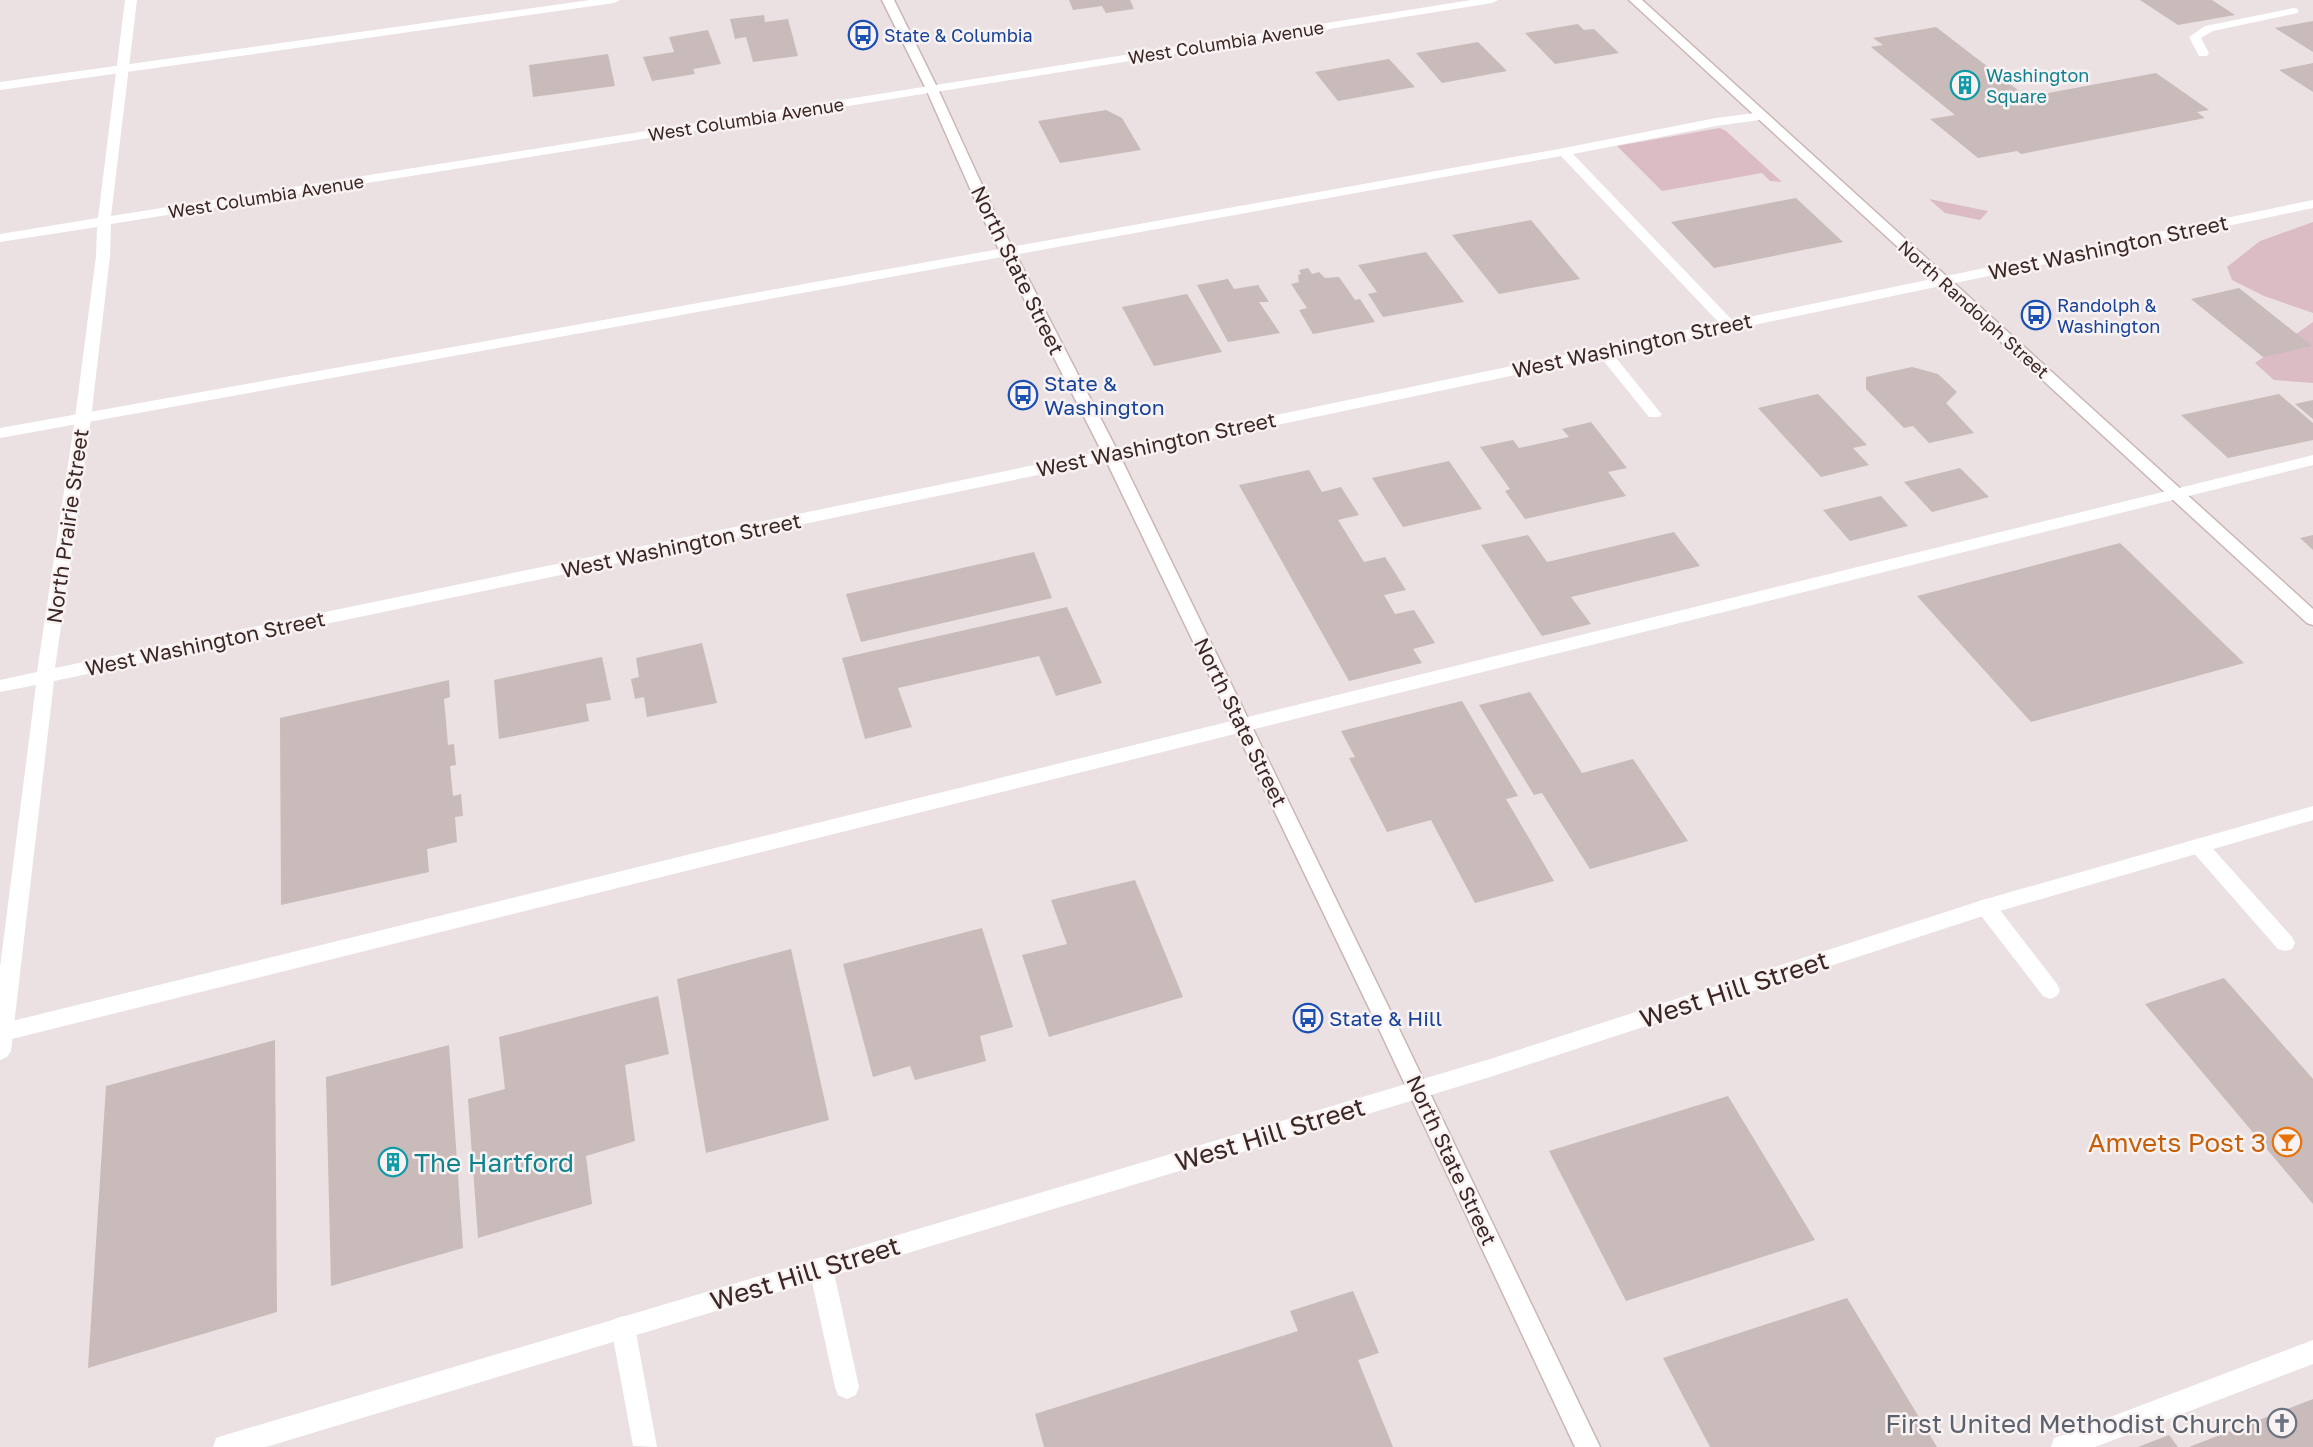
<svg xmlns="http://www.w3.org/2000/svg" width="2313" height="1447" font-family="'Golos Text',sans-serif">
	<rect width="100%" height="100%" fill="#ebe1e2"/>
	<g fill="#dbbcc5">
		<path d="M1720,128L1726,131L1782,182L1770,181L1762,173L1662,191L1617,146Z"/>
		<path d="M1929,199L1988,211L1980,220L1945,213Z"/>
		<path d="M2313,222V313L2264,296L2232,280L2227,267L2260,241Z"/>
		<path d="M2313,322V383L2274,380L2255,363Z"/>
	</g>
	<g fill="#c8bbba">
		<path d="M1069,0H1130L1134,9L1106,13L1102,6L1073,10Z"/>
		<path d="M2140,0H2212L2235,15L2178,25Z"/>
		<path d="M764,15L765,22L788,19L798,56L753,62L746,37L735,39L730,19Z"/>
		<path d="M2313,21V52L2275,28Z"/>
		<path d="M1578,24L1584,30L1594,29L1619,53L1555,64L1525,33Z"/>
		<path d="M1936,27L2027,97L2156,73L2209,110L2197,112L2205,118L2021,154L2017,151L1978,158L1930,119L1955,115L1871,47L1883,45L1873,38Z"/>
		<path d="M708,30L721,64L693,69L695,74L652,81L643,57L674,52L669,37Z"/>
		<path d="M1478,42L1507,71L1442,83L1416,53Z"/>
		<path d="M608,54L615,86L533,97L529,65Z"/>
		<path d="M1389,59L1415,87L1338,101L1315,72Z"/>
		<path d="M2313,63V92L2279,70Z"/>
		<path d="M1106,110L1122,118L1141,150L1060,163L1038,121Z"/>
		<path d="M1796,198L1843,242L1714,268L1671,222Z"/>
		<path d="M1531,220L1580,279L1499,294L1452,235Z"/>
		<path d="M1426,252L1464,302L1383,317L1368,294L1377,292L1358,265Z"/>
		<path d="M1308,268L1312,274L1319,272L1325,278L1339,277L1355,300L1360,299L1375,322L1313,334L1299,310L1307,308L1291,284L1299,282L1298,275L1301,274L1299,270Z"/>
		<path d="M1228,279L1234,289L1258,285L1269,302H1259L1280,333L1228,342L1197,285Z"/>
		<path d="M2239,288L2312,346L2263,357L2191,299Z"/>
		<path d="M1187,294L1222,352L1154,366L1122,307Z"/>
		<path d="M1912,367L1938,374L1957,392L1946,403L1974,433L1929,443L1913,426L1904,428L1866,389V377Z"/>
		<path d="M1818,394L1867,445L1853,448L1869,465L1821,477L1758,408Z"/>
		<path d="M2279,394L2313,423V440L2228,458L2181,415Z"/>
		<path d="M2313,400V419L2295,404Z"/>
		<path d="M1591,422L1627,468L1608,472L1626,496L1525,519L1505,491L1510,489L1480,447L1513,440L1519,448L1569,437L1562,429Z"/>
		<path d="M1449,461L1482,509L1403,527L1372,478Z"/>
		<path d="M1960,468L1989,497L1932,512L1904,482Z"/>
		<path d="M1309,470L1322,492L1341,487L1359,515L1338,520L1364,562L1385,557L1406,590L1384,595L1395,614L1414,610L1435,643L1413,649L1422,663L1349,681L1239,485Z"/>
		<path d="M1881,496L1908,526L1850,541L1823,510Z"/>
		<path d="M1674,532L1700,566L1571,597L1591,624L1542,636L1481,545L1528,535L1547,562Z"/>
		<path d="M2313,535V550L2300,538Z"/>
		<path d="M2120,543L2244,663L2031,722L1917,596Z"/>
		<path d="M1034,552L1052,598L861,642L846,594Z"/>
		<path d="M1067,607L1102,683L1056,696L1039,656L898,688L912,727L865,739L842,658Z"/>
		<path d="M702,643L717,703L647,717L644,697L635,699L631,679L639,677L636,658Z"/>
		<path d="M602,657L611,700L586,704L589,721L499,739L494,680Z"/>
		<path d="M449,680L450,697L444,699L448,745L454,744L456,765L450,766L453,796L461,794L463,816L455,817L457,842L427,849L429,872L281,905L280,718Z"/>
		<path d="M1530,692L1582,773L1633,759L1688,841L1590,869L1542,793L1534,795L1479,705Z"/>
		<path d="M1462,701L1518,796L1506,799L1554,881L1475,903L1431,820L1387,832L1349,758L1355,757L1341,731Z"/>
		<path d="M1135,880L1183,997L1049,1037L1022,955L1067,944L1051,900Z"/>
		<path d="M982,928L1013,1027L980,1036L986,1061L915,1080L910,1066L873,1077L843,964Z"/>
		<path d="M791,949L829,1120L706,1153L677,979Z"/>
		<path d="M2224,978L2313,1079V1204L2145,1004Z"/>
		<path d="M658,996L669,1054L625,1065L635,1141L586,1156L592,1204L478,1238L468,1099L505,1089L499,1037Z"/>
		<path d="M275,1040L277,1312L88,1368L106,1086Z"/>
		<path d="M449,1045L463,1248L331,1286L326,1077Z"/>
		<path d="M1728,1096L1815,1240L1626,1301L1549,1151Z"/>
		<path d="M1353,1291L1379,1353L1358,1360L1393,1447H1044L1035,1414L1298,1331L1290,1311Z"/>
		<path d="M1847,1298L1937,1447H1710L1663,1358Z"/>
		<path d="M2313,1399V1447H2189Z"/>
		<path d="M2169,1435L2178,1447H2138Z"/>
	</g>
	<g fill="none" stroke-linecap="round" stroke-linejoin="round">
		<g stroke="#cab7b5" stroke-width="3">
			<g id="secondary">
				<path d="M882,0H894L938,89L998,220L1119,454L1388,1006L1600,1447H1575L1371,1012L1103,454L984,220L926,89Z"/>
				<path d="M1629,0H1642L2313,609V625L2307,623Z"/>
			</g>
		</g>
		<g fill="#fff" fill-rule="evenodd">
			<path d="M590,0H620L614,3L0,90V82Z"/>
			<path d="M2294,8L2298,9V13L2213,31L2201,38L2209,53L2207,56H2199L2189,37L2205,26Z"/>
			<path d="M1763,112L1769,116L1767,119L1716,126L1573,154L1734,322L1736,325L1734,328H1724L1561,156L0,438V428L1564,148L1716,118Z"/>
			<path d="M1603,347L1608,348L1659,411L1662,414L1659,417H1649L1598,354L1596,351Z"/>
			<path d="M2313,455V465L0,1042V1024Z"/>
			<path d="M2199,838L2206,841L2292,937L2295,943L2292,949L2285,951L2278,949L2192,851L2189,846L2192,841Z"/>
			<path d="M1986,899L1993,901L2057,984L2060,990L2057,996L2050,999L2043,996L1979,913L1976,907L1979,901Z"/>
			<path d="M821,1257L829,1260L833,1268L859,1387L856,1395L847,1399L838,1395L835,1387L809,1268L813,1260Z"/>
			<path d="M623,1316L631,1319L635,1327L657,1447L633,1446L611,1327L615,1319Z"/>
			<path d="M2313,1340V1364L2095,1447H2051L2054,1438L2063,1435Z"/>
		</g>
		<g fill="#fff" fill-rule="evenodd">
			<path d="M125,0H137L111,216L1471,0H1498L1492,3L111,224L110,256L91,418L55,668L2313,200V208L54,681L11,1051L7,1057L0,1060V967L36,685L0,692V680L37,672L75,418L96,256L97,227L0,242V234L98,218Z"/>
			<path d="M2313,806V820L1986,915L1490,1077L266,1447H213L216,1438L225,1435L1490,1059L1986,899Z"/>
		</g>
		<use href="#secondary" fill="#fff" fill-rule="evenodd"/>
	</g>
	<defs>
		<g id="bus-ring" transform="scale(1.5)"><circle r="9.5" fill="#f8f2f2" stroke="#1a4fb4" stroke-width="1.5"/><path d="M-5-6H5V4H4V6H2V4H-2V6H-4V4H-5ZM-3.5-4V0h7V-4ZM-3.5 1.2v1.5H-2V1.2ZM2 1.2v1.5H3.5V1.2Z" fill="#1a4fb4"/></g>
		<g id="building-ring" transform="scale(1.5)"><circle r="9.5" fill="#f8f2f2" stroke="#0f9aa8" stroke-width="1.5"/><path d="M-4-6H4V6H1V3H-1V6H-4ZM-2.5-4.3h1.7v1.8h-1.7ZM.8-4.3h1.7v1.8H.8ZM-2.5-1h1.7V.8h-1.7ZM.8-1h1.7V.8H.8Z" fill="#0f9aa8"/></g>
		<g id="bar-ring" transform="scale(1.5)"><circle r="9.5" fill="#f8f2f2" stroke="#e8710a" stroke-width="1.5"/><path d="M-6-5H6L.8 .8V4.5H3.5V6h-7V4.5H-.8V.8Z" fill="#e8710a"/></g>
		<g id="church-ring" transform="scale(1.5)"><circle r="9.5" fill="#f8f2f2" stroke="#6b7280" stroke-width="1.5"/><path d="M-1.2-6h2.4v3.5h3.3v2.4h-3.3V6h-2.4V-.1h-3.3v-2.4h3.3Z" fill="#6b7280"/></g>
	</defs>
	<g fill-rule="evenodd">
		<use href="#bus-ring" x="863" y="35"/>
		<use href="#building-ring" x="1965" y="85"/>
		<use href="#bus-ring" x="2036" y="315"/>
		<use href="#bus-ring" x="1023" y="395"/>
		<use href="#bus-ring" x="1308" y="1018"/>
		<use href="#bar-ring" x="2287" y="1142"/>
		<use href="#building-ring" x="393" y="1162"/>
		<use href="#church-ring" x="2282" y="1423"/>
	</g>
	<g text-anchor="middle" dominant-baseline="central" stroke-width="5" stroke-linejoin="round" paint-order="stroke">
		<g font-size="18" fill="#164399" stroke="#f8f2f2" text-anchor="start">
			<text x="884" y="35">State &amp; Columbia</text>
			<text x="2057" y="305">Randolph &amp;<tspan x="2057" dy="21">Washington</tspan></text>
		</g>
		<g font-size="18" fill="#3b2723" stroke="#f8f2f2">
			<text transform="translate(1226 42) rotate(-9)">West Columbia Avenue</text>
			<text transform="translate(746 119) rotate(-9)">West Columbia Avenue</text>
			<text transform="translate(266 196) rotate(-9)">West Columbia Avenue</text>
			<text transform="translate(1974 309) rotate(42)">North Randolph Street</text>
		</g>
		<g font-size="18" fill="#0d838f" stroke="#f8f2f2" text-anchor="start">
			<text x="1986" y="75">Washington<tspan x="1986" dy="21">Square</tspan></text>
		</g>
		<g font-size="21" fill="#3b2723" stroke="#f8f2f2">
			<text transform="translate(2108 247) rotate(-12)">West Washington Street</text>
			<text transform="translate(1018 270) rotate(64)">North State Street</text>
			<text transform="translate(1632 345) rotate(-12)">West Washington Street</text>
			<text transform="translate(1156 444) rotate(-12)">West Washington Street</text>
			<text transform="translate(67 526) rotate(-82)">North Prairie Street</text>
			<text transform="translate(681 545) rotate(-12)">West Washington Street</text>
			<text transform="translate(205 643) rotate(-12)">West Washington Street</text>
			<text transform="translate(1241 722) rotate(64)">North State Street</text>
			<text transform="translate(1452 1160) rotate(65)">North State Street</text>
		</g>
		<g font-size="21" fill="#164399" stroke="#f8f2f2" text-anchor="start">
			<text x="1044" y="383">State &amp;<tspan x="1044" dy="24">Washington</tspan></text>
			<text x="1329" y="1018">State &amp; Hill</text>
		</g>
		<g font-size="26" fill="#3b2723" stroke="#f8f2f2">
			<text transform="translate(1734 989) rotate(-18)">West Hill Street</text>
			<text transform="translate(1270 1134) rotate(-17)">West Hill Street</text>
			<text transform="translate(805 1273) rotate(-17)">West Hill Street</text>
		</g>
		<g font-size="26" fill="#c56008" stroke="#f8f2f2" text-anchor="end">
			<text x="2266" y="1142">Amvets Post 3</text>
		</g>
		<g font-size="26" fill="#0d838f" stroke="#f8f2f2" text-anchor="start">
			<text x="414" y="1162">The Hartford</text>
		</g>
		<g font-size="26" fill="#5b616d" stroke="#f8f2f2" text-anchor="end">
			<text x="2261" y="1423">First United Methodist Church</text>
		</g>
	</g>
</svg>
